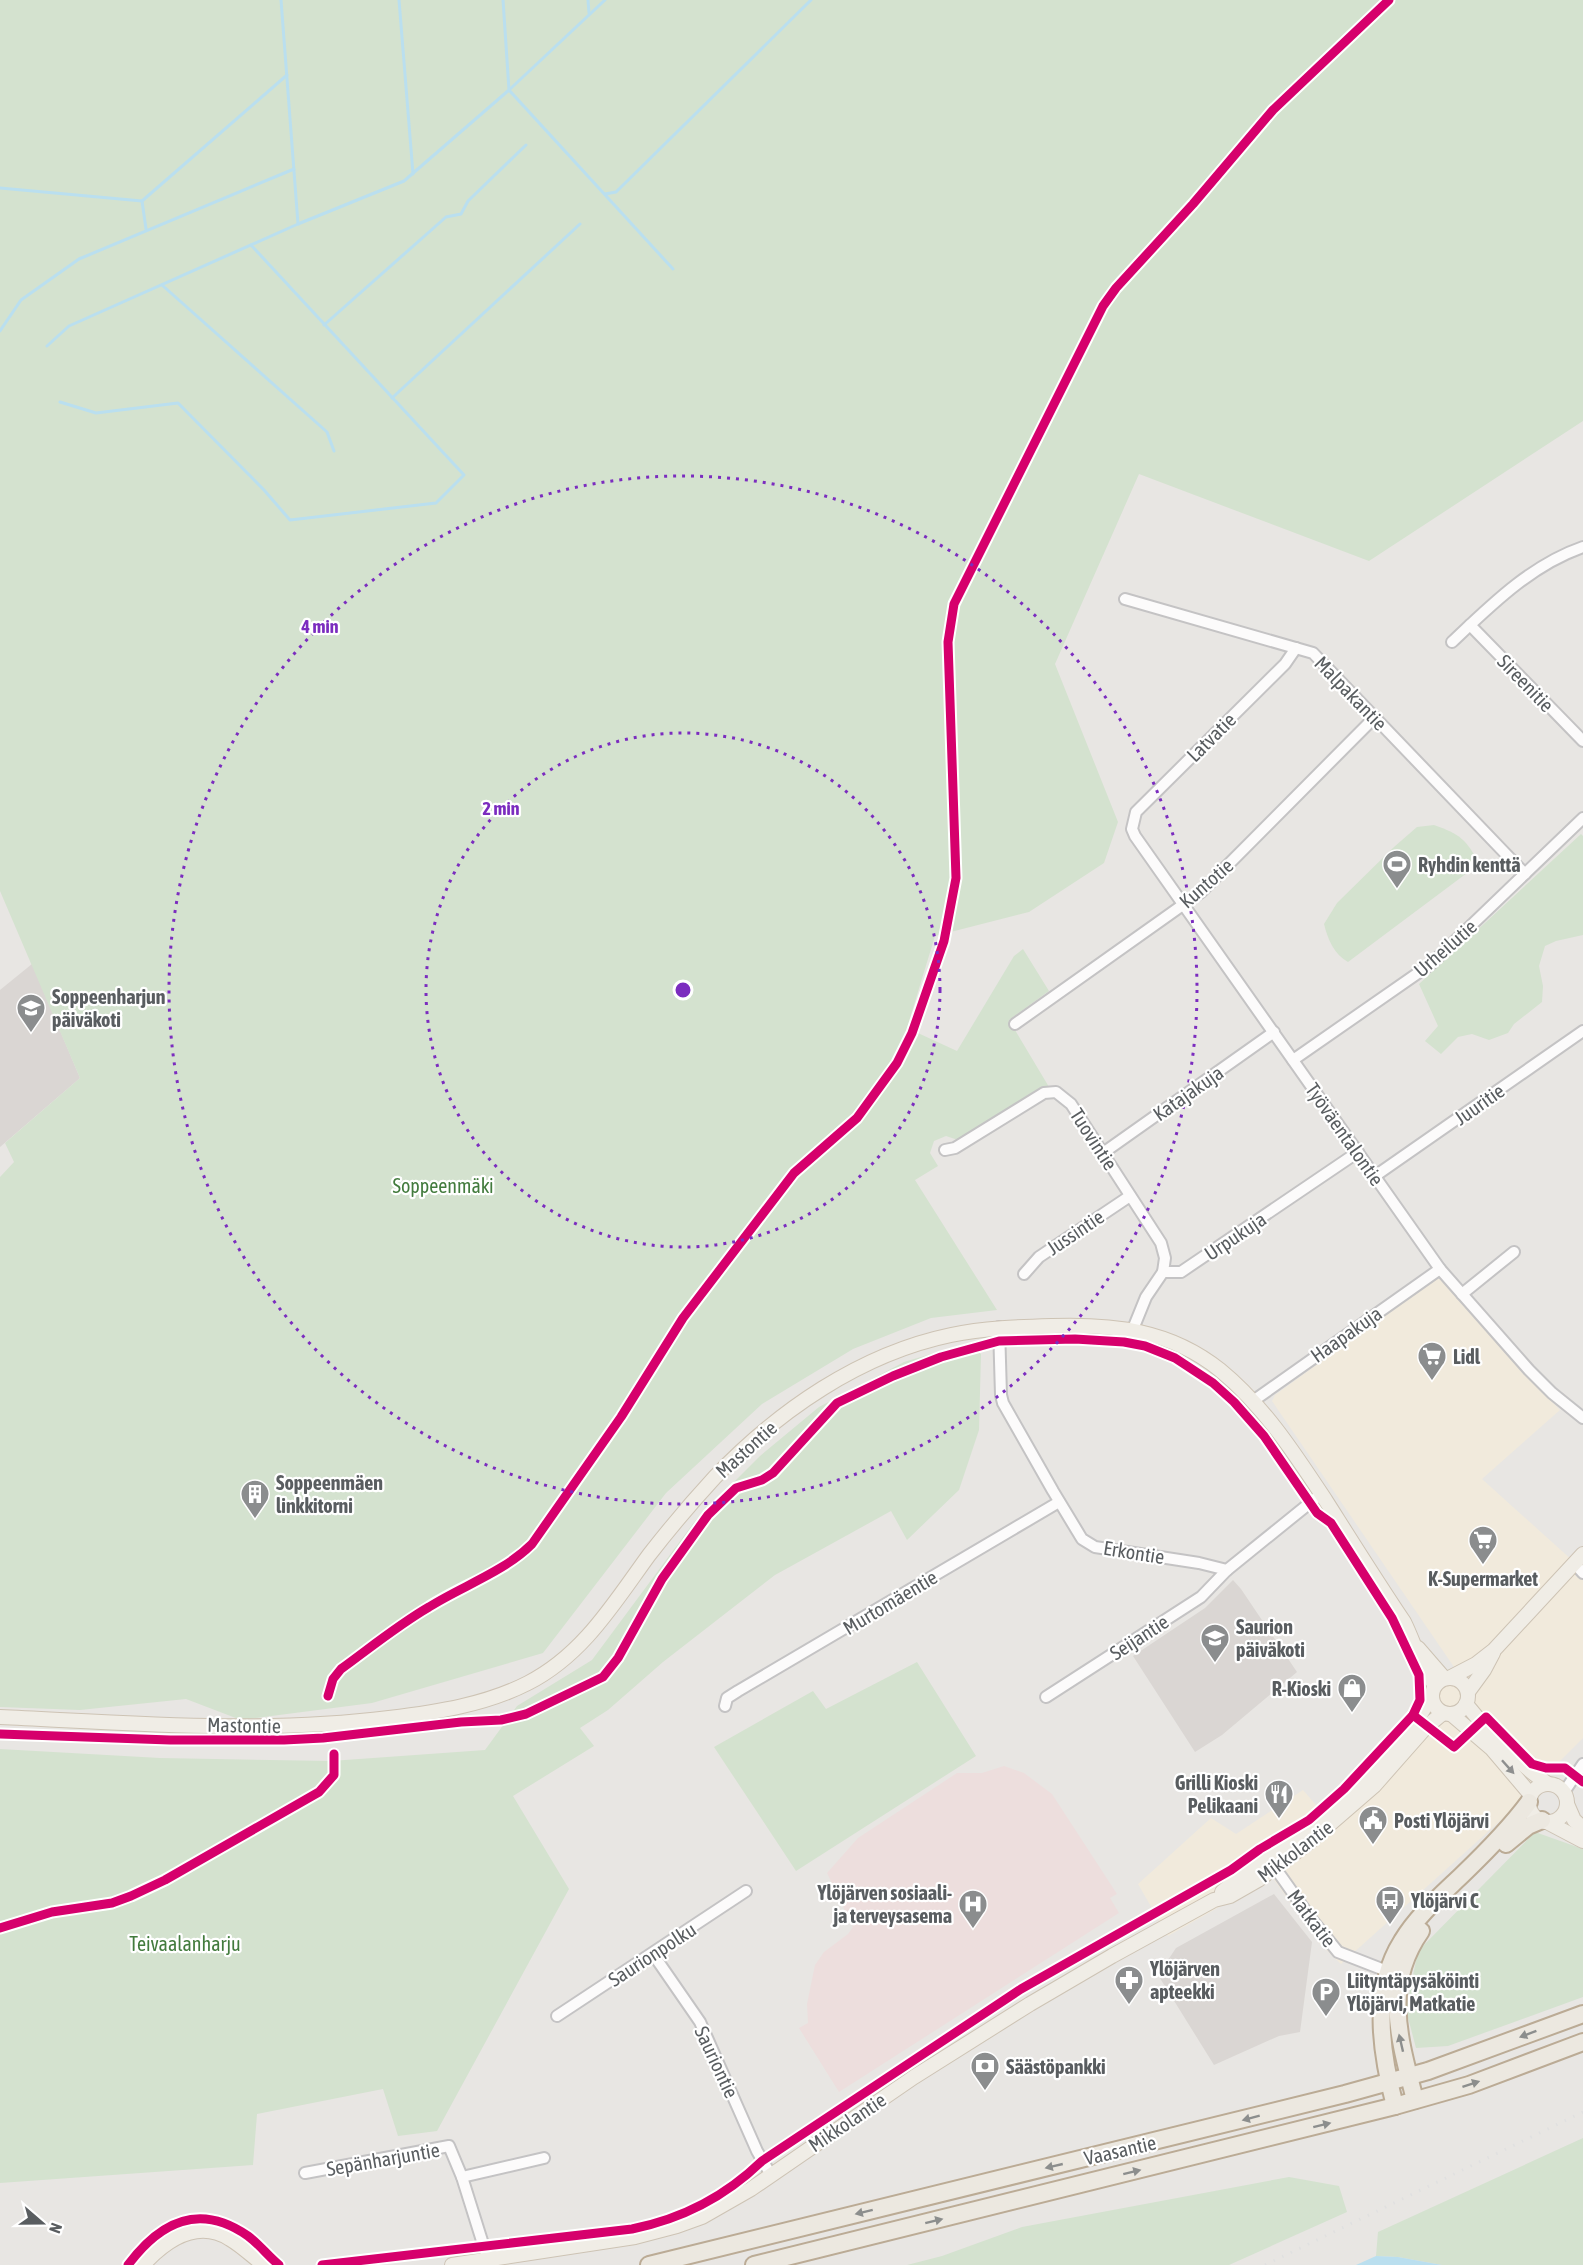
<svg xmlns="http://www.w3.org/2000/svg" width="1583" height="2265" font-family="'Asap Condensed',sans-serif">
	<rect width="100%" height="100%" fill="#e8e6e3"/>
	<path fill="#f1eadc" d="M1435,1279H1440L1444,1281L1505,1353L1560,1410L1482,1479L1583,1570V1738L1501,1820L1341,1964L1320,1944L1272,1877L1168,1936L1138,1884L1211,1818L1236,1834L1303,1790L1323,1813L1409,1727L1426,1699L1454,1667L1272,1401L1275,1395Z"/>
	<g fill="#dad6d3">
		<path d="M32,964L80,1078L0,1147V990Z"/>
		<path d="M1233,1580L1241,1589L1297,1672L1222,1735L1195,1752L1133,1656L1205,1608Z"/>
		<path d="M1274,1894L1312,1942L1300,2032L1279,2036L1214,2065L1158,1975L1176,1948Z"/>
	</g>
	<path fill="#eddedd" d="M1004,1766L1024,1773L1052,1794L1117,1894L1110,1898L1119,1913L839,2092L799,2028L808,2023L807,2004L815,1965L824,1952L848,1934L853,1927L827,1873L858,1838L957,1773H982Z"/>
	<g fill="#d4e2cf">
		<path d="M0,0H1583V421L1369,561L1139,474L1055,664L1118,822L1104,863L1029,912L935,936L907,1028L957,1051L1014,956L1023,949L1049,991L1009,1020L1049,1087L961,1141L946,1136L934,1141L930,1153L938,1166L915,1180L997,1310L931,1318L853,1349L762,1404L666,1493L543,1653L372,1703L241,1720L186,1699L80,1710L0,1707V1177L14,1162L5,1143L80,1078L0,891Z"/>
		<path d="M1434,825C1460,834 1467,840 1479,864L1348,962C1334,954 1328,940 1324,924L1337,903L1394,847L1417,827Z"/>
		<path d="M1581,834L1583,836V935L1556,941L1545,946L1539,966L1543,986L1542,1002L1514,1024L1508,1033L1489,1040L1472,1034L1458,1037L1441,1054L1425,1041L1438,1026L1419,984Z"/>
		<path d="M968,1343L981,1354L979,1430L959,1490L907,1540L891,1511L775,1575L663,1662L608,1710L580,1728L594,1746L513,1796L569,1889L437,2131L398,2136L383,2089L257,2114L253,2165L0,2183V1749L160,1758L331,1761L485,1750L517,1706L592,1660L695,1521L760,1456L819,1407L904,1362Z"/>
		<path d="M917,1662L976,1756L796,1871L714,1747L813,1691L826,1709Z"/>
		<path d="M1535,1832L1583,1849V1997L1448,2046L1416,2048L1406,2010L1418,1951Z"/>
		<path d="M1583,2138V2265H1442L1398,2257L1376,2256L1378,2232Z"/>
		<path d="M1289,2177L1339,2186L1347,2212L1229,2265H907L942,2256L1022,2227Z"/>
	</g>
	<path fill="#badfef" d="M1376,2256L1398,2257L1442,2265H1356Z"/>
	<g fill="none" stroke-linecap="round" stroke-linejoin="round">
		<g stroke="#badfef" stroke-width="3">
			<path d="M281,0L298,224"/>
			<path d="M399,0L413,174"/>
			<path d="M503,0L509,90L673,269"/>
			<path d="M588,0L589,13"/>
			<path d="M0,188L142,201"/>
			<path d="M605,194L616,192L811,0"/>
			<path d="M146,229L142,201L287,75"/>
			<path d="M162,285L327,432L334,451"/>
			<path d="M324,325L446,217L461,214L468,201L526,145"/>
			<path d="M0,331L21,300L79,259L294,169"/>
			<path d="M47,346L69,326L298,224L404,181L509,90L605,0"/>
			<path d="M392,398L580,224"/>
			<path d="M60,402L96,413L178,403L264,490L290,520L436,503L464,475L251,245"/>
		</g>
		<g stroke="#c4c3c4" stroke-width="14">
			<g id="minor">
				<path d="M1125,599L1313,653L1525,874"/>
				<path d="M1470,625L1583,741"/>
				<path d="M1452,642C1491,605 1531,565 1583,547"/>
				<path d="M1296,648L1285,664L1136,812L1132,829L1135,836L1440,1269L1529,1370L1552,1393L1583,1418"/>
				<path d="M1015,1024L1201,892L1375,717"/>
				<path d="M1293,1060L1431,964L1583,818"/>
				<path d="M945,1150L955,1148L1044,1093L1056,1092L1071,1104L1161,1243L1165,1258L1163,1272"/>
				<path d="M1103,1153L1274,1032"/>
				<path d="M1375,1176L1583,1031"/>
				<path d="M1024,1274L1039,1257L1130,1196"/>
				<path d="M1462,1294L1514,1252"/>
				<path d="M999,1327L1001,1395L1003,1403L1053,1491L1082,1539L1095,1547L1199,1563L1227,1570L1321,1494"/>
				<path d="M1133,1329L1146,1297L1163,1272H1181L1358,1152"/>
				<path d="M1253,1401L1440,1269"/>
				<path d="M1575,1564L1583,1573"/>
				<path d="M1046,1697L1201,1597L1227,1570"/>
				<path d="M725,1706L727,1698L738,1691L1059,1502"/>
				<path d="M1564,1792L1583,1764"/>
				<path d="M1271,1862L1312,1920L1338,1952L1392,1973"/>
				<path d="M653,1954L700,2022L757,2151L771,2175"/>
				<path d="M557,2016L746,1891"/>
				<path d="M305,2173L449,2146L462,2177L488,2260"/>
				<path d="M462,2177L544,2158"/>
			</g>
		</g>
		<g stroke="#cdc3b4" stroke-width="16">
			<g id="major">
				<path d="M1418,1648L1444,1678"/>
				<path d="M1451,1677L1476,1664L1494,1650L1583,1554"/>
				<circle cx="1450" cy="1696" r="18"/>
				<path d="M1468,1692L1484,1670L1493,1653"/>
				<path d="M1466,1704C1490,1734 1517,1763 1548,1784"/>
				<path d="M1451,1714L1492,1749L1531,1795"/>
				<path d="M0,1717C129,1723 261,1734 389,1718C437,1712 485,1705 528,1683C583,1655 614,1603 649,1555C670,1528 692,1502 715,1477C778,1411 860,1354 951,1335C984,1328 1018,1327 1052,1326C1114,1324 1170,1330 1220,1370C1264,1406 1295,1454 1326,1501C1352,1542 1377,1582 1404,1622C1415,1644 1420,1667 1435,1685"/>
				<circle cx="1548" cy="1803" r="19"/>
				<path d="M1567,1804L1574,1820L1583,1828"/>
				<path d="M1545,1821L1583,1841"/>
				<path d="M1222,1892C1246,1871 1275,1857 1301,1837C1351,1799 1400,1752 1431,1697"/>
				<path d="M143,2265C166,2240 197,2218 230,2239C242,2246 252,2256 264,2265"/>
				<path d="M452,2265L635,2237L677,2226L702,2217L751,2189L914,2077L1030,2004L1112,1956L1214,1900L1230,1896L1258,1880L1307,1844L1374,1786L1426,1727L1443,1713"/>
			</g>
		</g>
		<g stroke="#bbab95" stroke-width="20">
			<g id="highway">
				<path d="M1506,1844L1528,1826L1542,1820"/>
				<path d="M1415,2100C1400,2041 1382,1986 1421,1931"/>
				<path d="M1395,2106C1381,2053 1371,1990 1402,1941C1417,1916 1440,1896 1461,1876C1485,1853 1509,1829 1529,1802"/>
				<path d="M649,2265L1345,2094L1428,2071L1583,2014"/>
				<path d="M754,2265L1395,2106L1469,2085L1583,2042"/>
			</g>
		</g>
		<use href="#minor" stroke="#fcfbfb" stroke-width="10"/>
		<use href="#major" stroke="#f0ede6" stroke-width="14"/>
		<use href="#highway" stroke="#ece8e0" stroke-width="16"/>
		<path stroke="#e0e0e0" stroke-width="3" stroke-dasharray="1.5 8" stroke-linecap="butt" d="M1265,2265L1583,2112"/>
		<g stroke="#fff" stroke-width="13">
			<g id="cycleway">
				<path d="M328,1696L333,1679L341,1669C370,1648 398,1625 429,1607C462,1586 504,1572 532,1544L621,1417L683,1318L794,1173L857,1118L897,1063L912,1033L944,941L956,878L948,642L954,604L1103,306L1116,288L1193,204L1273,110L1389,0"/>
				<path d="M1413,1715L1454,1747L1486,1717L1532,1764L1546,1768H1565L1583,1782"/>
				<path d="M0,1734L170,1740H284L323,1738L461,1722L501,1720L526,1714L603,1677L618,1658L662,1579L708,1515L736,1488L762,1480L773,1473L837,1403L893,1376L941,1357L999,1341L1075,1339L1124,1342L1145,1346L1175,1358L1213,1383L1234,1402L1264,1436L1317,1513L1331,1523L1392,1618L1419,1675L1420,1700L1413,1715L1344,1789L1309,1820L1260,1849L1231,1870L1021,1989L762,2161C725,2197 682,2219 632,2229L322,2265"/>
				<path d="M0,1928L52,1912L112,1903L131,1896L165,1880L319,1792L334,1775V1754"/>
				<path d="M128,2265C160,2222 199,2202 248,2236C259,2244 268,2256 279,2265"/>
			</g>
		</g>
		<use href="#cycleway" stroke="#d6006c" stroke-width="9"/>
	</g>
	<defs><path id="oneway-solid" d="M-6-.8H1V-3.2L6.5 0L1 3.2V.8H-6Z" transform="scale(1.5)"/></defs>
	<use fill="#8e8f8f" href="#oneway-solid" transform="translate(1508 1767) rotate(48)"/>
	<g fill="#8c8e8d">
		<use href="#oneway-solid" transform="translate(1528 2034) rotate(159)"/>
		<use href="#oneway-solid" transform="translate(1401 2043) rotate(-103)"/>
		<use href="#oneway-solid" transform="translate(1471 2084) rotate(-18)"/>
		<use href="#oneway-solid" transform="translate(1251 2118) rotate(165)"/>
		<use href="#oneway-solid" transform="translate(1322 2125) rotate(-14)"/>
		<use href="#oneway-solid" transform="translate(1054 2166) rotate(167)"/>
		<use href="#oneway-solid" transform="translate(1132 2172) rotate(-14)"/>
		<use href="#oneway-solid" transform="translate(864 2212) rotate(166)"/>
		<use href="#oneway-solid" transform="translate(934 2221) rotate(-14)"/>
	</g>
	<g fill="none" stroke="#7b2cbf" stroke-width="3" stroke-dasharray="3 6">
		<circle cx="683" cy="990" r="257"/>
		<circle cx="683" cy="990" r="514"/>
	</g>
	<defs>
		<g id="stadium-pin" transform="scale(1.5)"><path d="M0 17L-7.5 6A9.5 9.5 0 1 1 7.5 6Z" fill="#8b8d8e" stroke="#fff"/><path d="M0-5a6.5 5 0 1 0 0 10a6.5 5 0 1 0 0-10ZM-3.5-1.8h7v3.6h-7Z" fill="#fff"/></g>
		<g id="school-pin" transform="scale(1.5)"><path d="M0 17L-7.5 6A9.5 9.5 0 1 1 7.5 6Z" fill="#8b8d8e" stroke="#fff"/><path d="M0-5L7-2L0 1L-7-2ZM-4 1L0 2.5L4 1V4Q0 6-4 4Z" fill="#fff"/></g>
		<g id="supermarket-pin" transform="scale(1.5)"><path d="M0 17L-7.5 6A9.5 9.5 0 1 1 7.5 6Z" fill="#8b8d8e" stroke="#fff"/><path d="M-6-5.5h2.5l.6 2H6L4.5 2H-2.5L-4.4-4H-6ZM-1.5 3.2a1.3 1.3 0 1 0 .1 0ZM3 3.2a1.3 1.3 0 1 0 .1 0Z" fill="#fff"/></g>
		<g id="building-pin" transform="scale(1.5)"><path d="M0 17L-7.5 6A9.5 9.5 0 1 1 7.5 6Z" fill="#8b8d8e" stroke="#fff"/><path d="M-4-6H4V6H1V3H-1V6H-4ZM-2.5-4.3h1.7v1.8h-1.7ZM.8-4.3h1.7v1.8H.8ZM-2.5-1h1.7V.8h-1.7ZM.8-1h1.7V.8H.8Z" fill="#fff"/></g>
		<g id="shop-pin" transform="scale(1.5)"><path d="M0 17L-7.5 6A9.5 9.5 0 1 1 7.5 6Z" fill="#8b8d8e" stroke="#fff"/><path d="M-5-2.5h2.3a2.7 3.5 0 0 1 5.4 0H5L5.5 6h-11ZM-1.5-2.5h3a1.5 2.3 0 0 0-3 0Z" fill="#fff"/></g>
		<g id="restaurant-pin" transform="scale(1.5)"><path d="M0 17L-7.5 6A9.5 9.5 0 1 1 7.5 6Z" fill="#8b8d8e" stroke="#fff"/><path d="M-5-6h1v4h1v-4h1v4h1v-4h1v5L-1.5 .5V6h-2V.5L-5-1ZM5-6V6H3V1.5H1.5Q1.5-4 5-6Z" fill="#fff"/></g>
		<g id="civic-pin" transform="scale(1.5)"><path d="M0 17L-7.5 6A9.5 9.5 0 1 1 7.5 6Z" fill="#8b8d8e" stroke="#fff"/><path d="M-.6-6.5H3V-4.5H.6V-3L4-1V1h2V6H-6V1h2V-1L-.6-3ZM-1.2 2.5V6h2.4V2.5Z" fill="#fff"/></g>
		<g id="bus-pin" transform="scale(1.5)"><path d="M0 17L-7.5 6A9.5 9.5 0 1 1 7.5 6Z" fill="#8b8d8e" stroke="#fff"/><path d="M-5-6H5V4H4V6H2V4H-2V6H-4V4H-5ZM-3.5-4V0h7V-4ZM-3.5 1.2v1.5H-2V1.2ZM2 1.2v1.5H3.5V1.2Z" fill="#fff"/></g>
		<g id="hospital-pin" transform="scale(1.5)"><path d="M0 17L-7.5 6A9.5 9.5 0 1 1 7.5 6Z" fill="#8b8d8e" stroke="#fff"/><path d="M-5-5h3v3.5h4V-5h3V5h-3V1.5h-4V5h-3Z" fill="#fff"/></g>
		<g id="pharmacy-pin" transform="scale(1.5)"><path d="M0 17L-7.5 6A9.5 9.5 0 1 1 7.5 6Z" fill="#8b8d8e" stroke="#fff"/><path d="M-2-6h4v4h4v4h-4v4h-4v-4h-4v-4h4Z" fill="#fff"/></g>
		<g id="parking-pin" transform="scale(1.5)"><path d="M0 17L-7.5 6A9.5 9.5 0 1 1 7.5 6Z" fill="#8b8d8e" stroke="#fff"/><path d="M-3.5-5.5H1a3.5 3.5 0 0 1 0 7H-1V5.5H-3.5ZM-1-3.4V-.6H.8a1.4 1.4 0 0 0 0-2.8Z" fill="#fff"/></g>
		<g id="bank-pin" transform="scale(1.5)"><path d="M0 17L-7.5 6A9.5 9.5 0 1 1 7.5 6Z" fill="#8b8d8e" stroke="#fff"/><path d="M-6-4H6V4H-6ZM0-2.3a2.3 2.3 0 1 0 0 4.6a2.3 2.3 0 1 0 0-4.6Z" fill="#fff"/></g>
	</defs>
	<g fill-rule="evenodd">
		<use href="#stadium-pin" x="1397" y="864"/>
		<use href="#school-pin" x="31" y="1008"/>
		<use href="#supermarket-pin" x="1432" y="1356"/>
		<use href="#building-pin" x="255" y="1494"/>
		<use href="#supermarket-pin" x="1483" y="1540"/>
		<use href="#school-pin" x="1215" y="1638"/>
		<use href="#shop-pin" x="1352" y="1688"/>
		<use href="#restaurant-pin" x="1279" y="1794"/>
		<use href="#civic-pin" x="1373" y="1820"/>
		<use href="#bus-pin" x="1390" y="1900"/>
		<use href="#hospital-pin" x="973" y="1904"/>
		<use href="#pharmacy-pin" x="1129" y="1980"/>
		<use href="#parking-pin" x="1326" y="1992"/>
		<use href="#bank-pin" x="985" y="2066"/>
	</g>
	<g text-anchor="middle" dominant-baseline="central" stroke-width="4.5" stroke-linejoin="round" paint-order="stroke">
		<g font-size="20" fill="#595d60" stroke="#fff">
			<text transform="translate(1526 683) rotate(46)">Sireenitie</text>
			<text transform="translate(1351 693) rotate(46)">Malpakantie</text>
			<text transform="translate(1211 737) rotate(-45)">Latvatie</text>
			<text transform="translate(1206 883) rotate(-41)">Kuntotie</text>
			<text transform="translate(1445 948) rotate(-41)">Urheilutie</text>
			<text transform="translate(1188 1093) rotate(-35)">Katajakuja</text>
			<text transform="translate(1479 1104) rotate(-35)">Juuritie</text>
			<text transform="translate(1345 1134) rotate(55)">Työväentalontie</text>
			<text transform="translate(1094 1139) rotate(57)">Tuovintie</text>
			<text transform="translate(1075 1232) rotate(-34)">Jussintie</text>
			<text transform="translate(1235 1236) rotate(-34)">Urpukuja</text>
			<text transform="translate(1346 1334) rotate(-35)">Haapakuja</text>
			<text transform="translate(746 1449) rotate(-42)">Mastontie</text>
			<text transform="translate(1134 1552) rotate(9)">Erkontie</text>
			<text transform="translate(890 1602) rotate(-31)">Murtomäentie</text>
			<text transform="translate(1139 1637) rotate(-33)">Seijantie</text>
			<text transform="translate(244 1725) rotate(1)">Mastontie</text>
			<text transform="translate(1295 1851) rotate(-37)">Mikkolantie</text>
			<text transform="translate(1312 1918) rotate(53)">Matkatie</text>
			<text transform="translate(652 1954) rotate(-33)">Saurionpolku</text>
			<text transform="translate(717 2062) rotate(65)">Sauriontie</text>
			<text transform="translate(847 2122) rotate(-34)">Mikkolantie</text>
			<text transform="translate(1120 2150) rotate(-13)">Vaasantie</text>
			<text transform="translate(383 2159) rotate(-10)">Sepänharjuntie</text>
		</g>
		<g font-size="20" font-weight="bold" fill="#595d60" stroke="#fff" text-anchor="start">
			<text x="1418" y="864">Ryhdin kenttä</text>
			<text x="52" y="996">Soppeenharjun<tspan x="52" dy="23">päiväkoti</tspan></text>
			<text x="1453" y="1356">Lidl</text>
			<text x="276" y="1482">Soppeenmäen<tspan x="276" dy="23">linkkitorni</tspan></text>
			<text x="1483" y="1578" text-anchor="middle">K-Supermarket</text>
			<text x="1236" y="1626">Saurion<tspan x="1236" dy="23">päiväkoti</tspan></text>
			<text x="1331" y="1688" text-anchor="end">R-Kioski</text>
			<text x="1258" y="1782" text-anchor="end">Grilli Kioski<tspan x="1258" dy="23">Pelikaani</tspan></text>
			<text x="1394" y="1820">Posti Ylöjärvi</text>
			<text x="952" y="1892" text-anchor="end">Ylöjärven sosiaali-<tspan x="952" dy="23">ja terveysasema</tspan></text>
			<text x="1411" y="1900">Ylöjärvi C</text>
			<text x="1150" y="1968">Ylöjärven<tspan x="1150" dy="23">apteekki</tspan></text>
			<text x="1347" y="1980">Liityntäpysäköinti<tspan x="1347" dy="23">Ylöjärvi, Matkatie</tspan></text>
			<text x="1006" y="2066">Säästöpankki</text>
		</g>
		<g font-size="20" fill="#427b3d" stroke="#fff">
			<text x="443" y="1185">Soppeenmäki</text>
			<text x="185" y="1943">Teivaalanharju</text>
		</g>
	</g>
	<circle cx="683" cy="990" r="9" fill="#7b2cbf" stroke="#fff" stroke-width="3"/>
	<g font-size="18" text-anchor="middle" font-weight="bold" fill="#7b2cbf" stroke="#fff" stroke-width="4.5" stroke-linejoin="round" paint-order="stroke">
		<text x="320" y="633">4 min</text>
		<text x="501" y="815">2 min</text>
	</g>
	<g transform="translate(42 2223) rotate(110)" stroke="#ffffff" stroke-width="4.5" paint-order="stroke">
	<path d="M0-4.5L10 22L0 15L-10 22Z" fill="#595d60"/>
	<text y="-9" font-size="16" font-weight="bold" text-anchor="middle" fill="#595d60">N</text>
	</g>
</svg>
